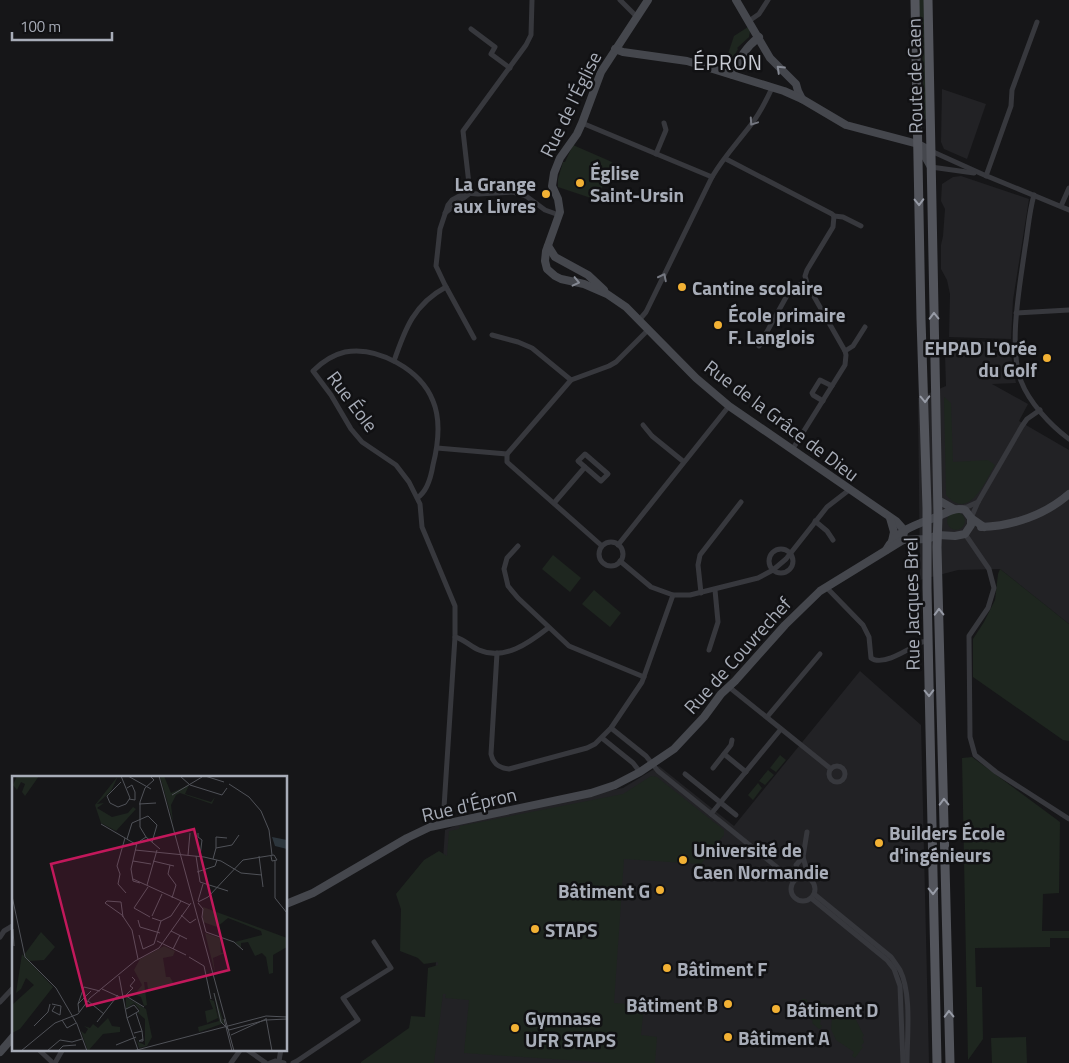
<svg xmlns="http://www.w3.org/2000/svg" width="1069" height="1063" font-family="'Titillium Web',sans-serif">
	<rect width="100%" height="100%" fill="#161618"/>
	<g fill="#222225">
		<path d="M942,89L986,104L967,159L944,149L941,142Z"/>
		<path d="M961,176L1029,199L1013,300L1011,339L949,337L950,294L947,280L941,269V245L943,236L945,209L941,201L942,184L953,177Z"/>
		<path d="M949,340L1011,343L1012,364L1016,383L992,384L1028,404L1019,421L1069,450V624L1000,569L958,570L920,580L918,398L946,386L945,355Z"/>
		<path d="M860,671L921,725L929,1063H429L445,830L455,826L468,819L623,788L659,766L734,826Z"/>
	</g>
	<g fill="#1e261f">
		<path d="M918,0H924L927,119H924L922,33Z"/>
		<path d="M748,27L750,31L749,37L737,48L738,49L729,65L725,63L734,36Z"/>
		<path d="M573,145L612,162L600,193L594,190L591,198L558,187V179L563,162H565Z"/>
		<path d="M944,397L951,403L953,462L988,460L995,465C985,481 970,522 946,495Z"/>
		<circle cx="956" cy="521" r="9"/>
		<path d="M553,555L581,578L570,592L542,569Z"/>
		<path d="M1000,569L1069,624V741L1063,740L973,677V639L984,622L995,600L998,574Z"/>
		<path d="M594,590L621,613L610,627L582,604Z"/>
		<path d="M780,755L786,760L776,772L770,768Z"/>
		<path d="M972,757L1060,822L1059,893L1043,894L1042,931H1069V938H1050V947L975,948L976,987H982L983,1039L968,1060L962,758Z"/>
		<path d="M768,770L774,775L765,785L759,781Z"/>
		<path d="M651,776L657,777L724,830V835L701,864L624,859L614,1003L644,1005L641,1035L657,1037L655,1063H611L464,1053L469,1000L445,998L446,994H443L434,1063H361V1062L409,1028L411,1016L425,1017L428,968L438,965V962L424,964L418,958L400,951L401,909L396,894L424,860L439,851L447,856L449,831L459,829L460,826L623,794Z"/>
		<path d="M758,783L762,788L753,800L748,795Z"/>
		<path d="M802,999H806L808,1003L827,1004V1008H822L820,1025H822L821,1028L819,1029L812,1023L813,1021L795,1009Z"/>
		<path d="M830,1006H847L849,1010H851L864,1036L862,1037L864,1042L861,1046L863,1047L855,1058L852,1056L854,1052L836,1040L831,1029L833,1009H830Z"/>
		<path d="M1026,1037L1027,1063H992L991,1038Z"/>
	</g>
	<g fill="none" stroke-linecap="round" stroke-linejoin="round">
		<g stroke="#37383d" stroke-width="5">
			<path d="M620,0L636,16"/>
			<path d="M749,21L759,14L768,0"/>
			<path d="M471,29L495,47L491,54L510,68"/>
			<path d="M582,123L712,177"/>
			<path d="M931,151L982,174L1069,210"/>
			<path d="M656,154L666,130L664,123"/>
			<path d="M726,159L832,214L834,216"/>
			<path d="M931,167L974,173"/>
			<path d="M986,176L1011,106L1012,90L1037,22"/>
			<path d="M470,193L463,131L526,45L531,35L532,0"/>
			<path d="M1034,195C1029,212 1028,231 1025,248C1020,285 1008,346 1021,381C1029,402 1050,425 1069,439"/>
			<path d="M1061,206L1069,188"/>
			<path d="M445,213L470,193"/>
			<path d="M834,216L843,217L861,226"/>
			<path d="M1016,313L1069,310"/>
			<path d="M640,319L646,312L712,177C723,158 737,143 750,126C759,115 766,101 772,88"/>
			<path d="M492,335L518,342L532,348L571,380"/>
			<path d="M474,338L445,285L436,266L440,229L448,205L452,200L465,193L478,194L513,192L526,196L545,210L559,215"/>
			<path d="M759,346L789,292L792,288L806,282"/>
			<path d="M845,351L853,346L865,327"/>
			<path d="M394,361C405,329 414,304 446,287"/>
			<path d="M823,401L813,395L812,393L820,380L832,386"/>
			<path d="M643,425L652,436L684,462"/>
			<path d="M437,448L507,454"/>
			<path d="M792,450L845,365L846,355L845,351L808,286L805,276L807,270L833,227L834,216"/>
			<path d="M507,454L571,380L609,366L616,362L649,329"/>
			<path d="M507,454V462L602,546"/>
			<path d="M585,454L608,474L601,481L578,461Z"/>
			<path d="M417,498C427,492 431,477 433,465C438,445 441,420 433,401C421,370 378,346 345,352C332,355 322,362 313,371L331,395L351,429L362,442L396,465L409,482L420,504L422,527L455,606V637L443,823"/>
			<path d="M554,503L585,467"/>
			<path d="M960,508L967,507L978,502"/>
			<path d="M971,518L978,502L1022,426L1027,419L1040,410"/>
			<path d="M815,521L827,531L833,540"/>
			<path d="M965,534L989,569L994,588L988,608L969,636L970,737L975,755L996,772L1069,819"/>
			<circle cx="611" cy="554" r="12"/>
			<path d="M618,545L729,406"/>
			<path d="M518,546L507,558L504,569L508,586L518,598L569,646L644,677"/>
			<circle cx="781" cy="561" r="12"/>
			<path d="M620,561L651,587L673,595H690L758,578L773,570L786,559L827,507L849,490"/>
			<path d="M826,587L863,625L869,637L871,658C883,667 910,648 922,642L928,641"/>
			<path d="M701,593L698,565L700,555L741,502"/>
			<path d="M455,637C464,639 471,647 479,650C504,661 529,643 548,628"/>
			<path d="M709,650L718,622L715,590"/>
			<path d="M497,653L491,754C493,764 499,768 509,769L587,748L595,744L611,728L642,682L673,595"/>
			<path d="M729,687L831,769"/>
			<path d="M767,717L820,654"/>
			<path d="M611,728L646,756L658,771L794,881"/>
			<path d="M602,738L633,763L640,772"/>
			<path d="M724,754L746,772"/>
			<circle cx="837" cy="774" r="8"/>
			<path d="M713,768L731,745L732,740"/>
			<path d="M685,774L736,815"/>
			<path d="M711,814L781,729"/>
			<path d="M807,832L803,857L809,878"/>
			<path d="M801,877L796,865L803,857"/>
			<circle cx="803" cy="889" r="12"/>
			<path d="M814,894L891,957C894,961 897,966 900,970C912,994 907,1036 907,1063"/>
			<path d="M811,898L887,960L894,969L900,986L903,1063"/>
			<path d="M0,937L4,931L14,925"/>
			<path d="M0,1002L14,987"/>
			<path d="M38,1049L53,1063"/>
			<path d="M246,1049L266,1063"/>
			<path d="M279,1061L281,1049"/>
			<path d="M55,1063L63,1049"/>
			<path d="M231,1063L241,1049"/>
			<path d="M270,1063L275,1061L284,1063"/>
			<path d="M293,1063L297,1061L358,1020L343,998L391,968L374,942"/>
		</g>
		<g stroke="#45474d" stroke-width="8">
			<path d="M648,0L601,72L582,123L577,134L560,158L554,173L552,186L558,199L560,212L546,251L545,261L547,269L555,276L561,279L584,284L607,294L626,307L696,378L729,406L896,521L904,530L903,540"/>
			<path d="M736,0L770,58L796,84L798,91L802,99"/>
			<path d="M615,49L623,52L687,61L784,91L802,99L846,125L918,144L931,151"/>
			<path d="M733,75C738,59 746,47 759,37"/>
			<path d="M918,144L931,167"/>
			<path d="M548,246L555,257L588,275L604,290"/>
			<path d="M938,500L954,509"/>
			<path d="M890,518L894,532L892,541"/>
			<path d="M981,527C1013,526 1045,515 1069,494"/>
			<path d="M886,550C899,528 917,525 939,516C948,512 955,507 965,510L971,518L984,527"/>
			<path d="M286,904L313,893L407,838L430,827L591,793L615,785L640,772L674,749L704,717L721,694L735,681L785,625L820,591L903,540L927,539L938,535L955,536L965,534L971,525V518"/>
			<path d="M0,1052L14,1036"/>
		</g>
		<g stroke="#53555c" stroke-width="9">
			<path d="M915,0L921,319L927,508V588L937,1063"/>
			<path d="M928,0L938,516L937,547L950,1063"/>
		</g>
	</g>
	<defs><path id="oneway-chevron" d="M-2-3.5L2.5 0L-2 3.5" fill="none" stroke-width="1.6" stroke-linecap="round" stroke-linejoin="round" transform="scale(1.25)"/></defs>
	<g stroke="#858993">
		<use href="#oneway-chevron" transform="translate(780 69) rotate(-136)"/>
		<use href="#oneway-chevron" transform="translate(576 282) rotate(13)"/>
	</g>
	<g stroke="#757881">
		<use href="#oneway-chevron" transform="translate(753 122) rotate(124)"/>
		<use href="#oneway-chevron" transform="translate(663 277) rotate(-63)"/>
	</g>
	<g stroke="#979ba6">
		<use href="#oneway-chevron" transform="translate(919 202) rotate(89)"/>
		<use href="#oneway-chevron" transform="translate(934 316) rotate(-91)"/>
		<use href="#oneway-chevron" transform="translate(925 399) rotate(88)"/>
		<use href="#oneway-chevron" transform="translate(939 612) rotate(-91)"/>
		<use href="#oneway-chevron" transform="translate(929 693) rotate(89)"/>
		<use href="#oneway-chevron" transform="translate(944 802) rotate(-91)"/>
		<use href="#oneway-chevron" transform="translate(933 891) rotate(89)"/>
		<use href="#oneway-chevron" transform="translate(949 1014) rotate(-91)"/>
	</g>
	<g fill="#f2b134" stroke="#111113" stroke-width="2">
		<circle cx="580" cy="183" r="5"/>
		<circle cx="546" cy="194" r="5"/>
		<circle cx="682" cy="287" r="5"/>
		<circle cx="718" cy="325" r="5"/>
		<circle cx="1047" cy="358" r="5"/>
		<circle cx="879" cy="843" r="5"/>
		<circle cx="683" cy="860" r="5"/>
		<circle cx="660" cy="890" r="5"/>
		<circle cx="535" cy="929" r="5"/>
		<circle cx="667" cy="968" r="5"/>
		<circle cx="728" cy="1004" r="5"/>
		<circle cx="776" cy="1009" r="5"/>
		<circle cx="515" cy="1028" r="5"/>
		<circle cx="728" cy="1037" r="5"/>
	</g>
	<g text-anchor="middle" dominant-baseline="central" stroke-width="5" stroke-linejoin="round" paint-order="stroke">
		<g font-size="19" fill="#a8adb8" stroke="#111113">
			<text transform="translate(914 76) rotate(-91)">Route de Caen</text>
			<text transform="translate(570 104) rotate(-64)">Rue de l'Église</text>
			<text transform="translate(353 401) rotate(53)">Rue Éole</text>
			<text transform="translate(782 420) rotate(37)">Rue de la Grâce de Dieu</text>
			<text transform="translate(911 604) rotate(-91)">Rue Jacques Brel</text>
			<text transform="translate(737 655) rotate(-48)">Rue de Couvrechef</text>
			<text transform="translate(469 804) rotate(-13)">Rue d'Épron</text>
		</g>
		<g font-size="19" font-weight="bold" fill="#a8adb8" stroke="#111113" text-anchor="start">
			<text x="590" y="172">Église<tspan x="590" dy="22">Saint-Ursin</tspan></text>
			<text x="536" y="183" text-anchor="end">La Grange<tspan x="536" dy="22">aux Livres</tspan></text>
			<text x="692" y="287">Cantine scolaire</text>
			<text x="728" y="314">École primaire<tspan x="728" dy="22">F. Langlois</tspan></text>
			<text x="1037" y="347" text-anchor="end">EHPAD L'Orée<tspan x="1037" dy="22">du Golf</tspan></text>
			<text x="889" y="832">Builders École<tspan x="889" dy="22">d'ingénieurs</tspan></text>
			<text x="693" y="849">Université de<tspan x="693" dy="22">Caen Normandie</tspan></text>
			<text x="650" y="890" text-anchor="end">Bâtiment G</text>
			<text x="545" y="929">STAPS</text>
			<text x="677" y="968">Bâtiment F</text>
			<text x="718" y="1004" text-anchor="end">Bâtiment B</text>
			<text x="786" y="1009">Bâtiment D</text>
			<text x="525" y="1017">Gymnase<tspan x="525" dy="22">UFR STAPS</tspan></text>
			<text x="738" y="1037">Bâtiment A</text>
		</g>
		<g font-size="21" letter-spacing="1" fill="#c9ccd4" stroke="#111113">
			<text x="728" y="62">ÉPRON</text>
		</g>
	</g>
	<g transform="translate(12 776)">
		<rect width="275" height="275" fill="#161618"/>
		<path d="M5,0H27L13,20L10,16L13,8L9,6L5,14L1,9ZM106,0L99,15L85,28L92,27L85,32L100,41L116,37L121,31L124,33L104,55L89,47L83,29ZM148,0H152L159,17L177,9L173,18L199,26L203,21L200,28L168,17L164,19L159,29L161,46ZM191,131L275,162V171L261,179V197L257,198L254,181L250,177L243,180L236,166L229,167V172L223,166L250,159L249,155L216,142L205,151L191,146ZM29,156L43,171L32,184L17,185L12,179ZM193,157L208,162L209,177L215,176L201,182L203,197ZM152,170L163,175L161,180L151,182L154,201H158L162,208L136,213L135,206H132L135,229L132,230L129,221L123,218L130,209L122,194L128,183ZM10,178L41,211L8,253L0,257V229L22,209L14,202L9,213L4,217ZM202,216L212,247L187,256L186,251L207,245ZM114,221L134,233L140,261L135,270L127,272L123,257L126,266L133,269V243L126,237L128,234L122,227L114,233ZM197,223L202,225L206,242L195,247L193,235L201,233ZM96,242L100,250L108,251V256L91,258L76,275L69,255L73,258L76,253L72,250L78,252L81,248L86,252Z" fill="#1e261f"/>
		<path d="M260,61L275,64V73L263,70Z" fill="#2c353c"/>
		<path fill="none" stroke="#505258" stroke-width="1" d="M109,0L118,22L114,28L106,31L98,27L95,20L109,6M116,0L139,13M138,0L142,4L133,12L128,26V51L134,61L148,73M147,0L222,275M168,0L178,9L210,19L215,12M193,0L212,6M217,8L237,21L249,35L257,54L260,79M115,12L120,9L123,16V24L117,23M160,19L190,1M127,28L144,27M89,48L125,69M186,57V61L190,64L188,80M115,63L120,47L136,40L145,49L140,66M204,72V61L215,62M123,74L192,81L209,85L229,97L250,99M176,79L178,57M184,80L188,106L216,115M247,80L251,111M201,83L204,72L220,69L227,59M121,85L139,88M141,85L162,90M263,85V122L275,137M158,89L156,98L164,109L160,122M185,96L203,90L205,84M108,98L105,90L113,62M108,98L106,108L114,117M121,103L178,129M128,107L121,105L119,93L125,67L134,61M135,109L145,74M0,120L13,181L44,212L65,248L75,275M186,125L191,108M186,126L196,121L231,84L262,79L265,84L260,85L259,80M186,127L191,133L190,141L194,156L222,166L231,174M122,132L136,111M122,132L138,141M169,139L178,147L184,143M140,140L150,118M111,141L109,126L95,125L93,127L110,139L120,154L126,183M140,142L149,145L159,140L169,125M126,144L128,151L148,157M1,153L2,170M159,155L175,163M127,159L131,173L142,168L149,145M145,165L174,179M161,173L168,159M177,181L192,190L199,223M107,200L115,242L126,274M90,213L112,223M202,217L209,246L217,254L254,244L275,243M113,220L121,212L118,210L123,204L120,201M114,220L132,231M76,225L92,238M40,228L49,230L48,239L40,235L43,230M66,228L72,211L88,215M114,233L122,229L127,235L115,242M67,236L66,228L79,215M254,242L260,275M212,243L220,275M50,244L55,252L64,247M85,246L106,219M22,250L36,236L38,228M130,255L131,264V265H127L131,263M122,257L130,255L124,237M219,259L254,243M104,269L124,261M9,275L43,247L66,238L78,222L123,185L147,172L179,127M35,275L48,264L60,266L70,263M46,275L51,270L64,269M121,275L254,240L275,241"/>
		<path fill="#c2185b" fill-opacity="0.15" stroke="#c2185b" stroke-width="2.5" d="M182,53L217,194L75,230L39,88Z"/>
		<rect width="275" height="275" fill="none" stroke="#a8adb8" stroke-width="2.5"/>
	</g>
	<path d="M12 32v8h100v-8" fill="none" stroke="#a8adb8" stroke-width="2.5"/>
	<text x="20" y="32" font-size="15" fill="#a8adb8" stroke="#111113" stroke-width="4" paint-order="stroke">100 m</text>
</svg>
